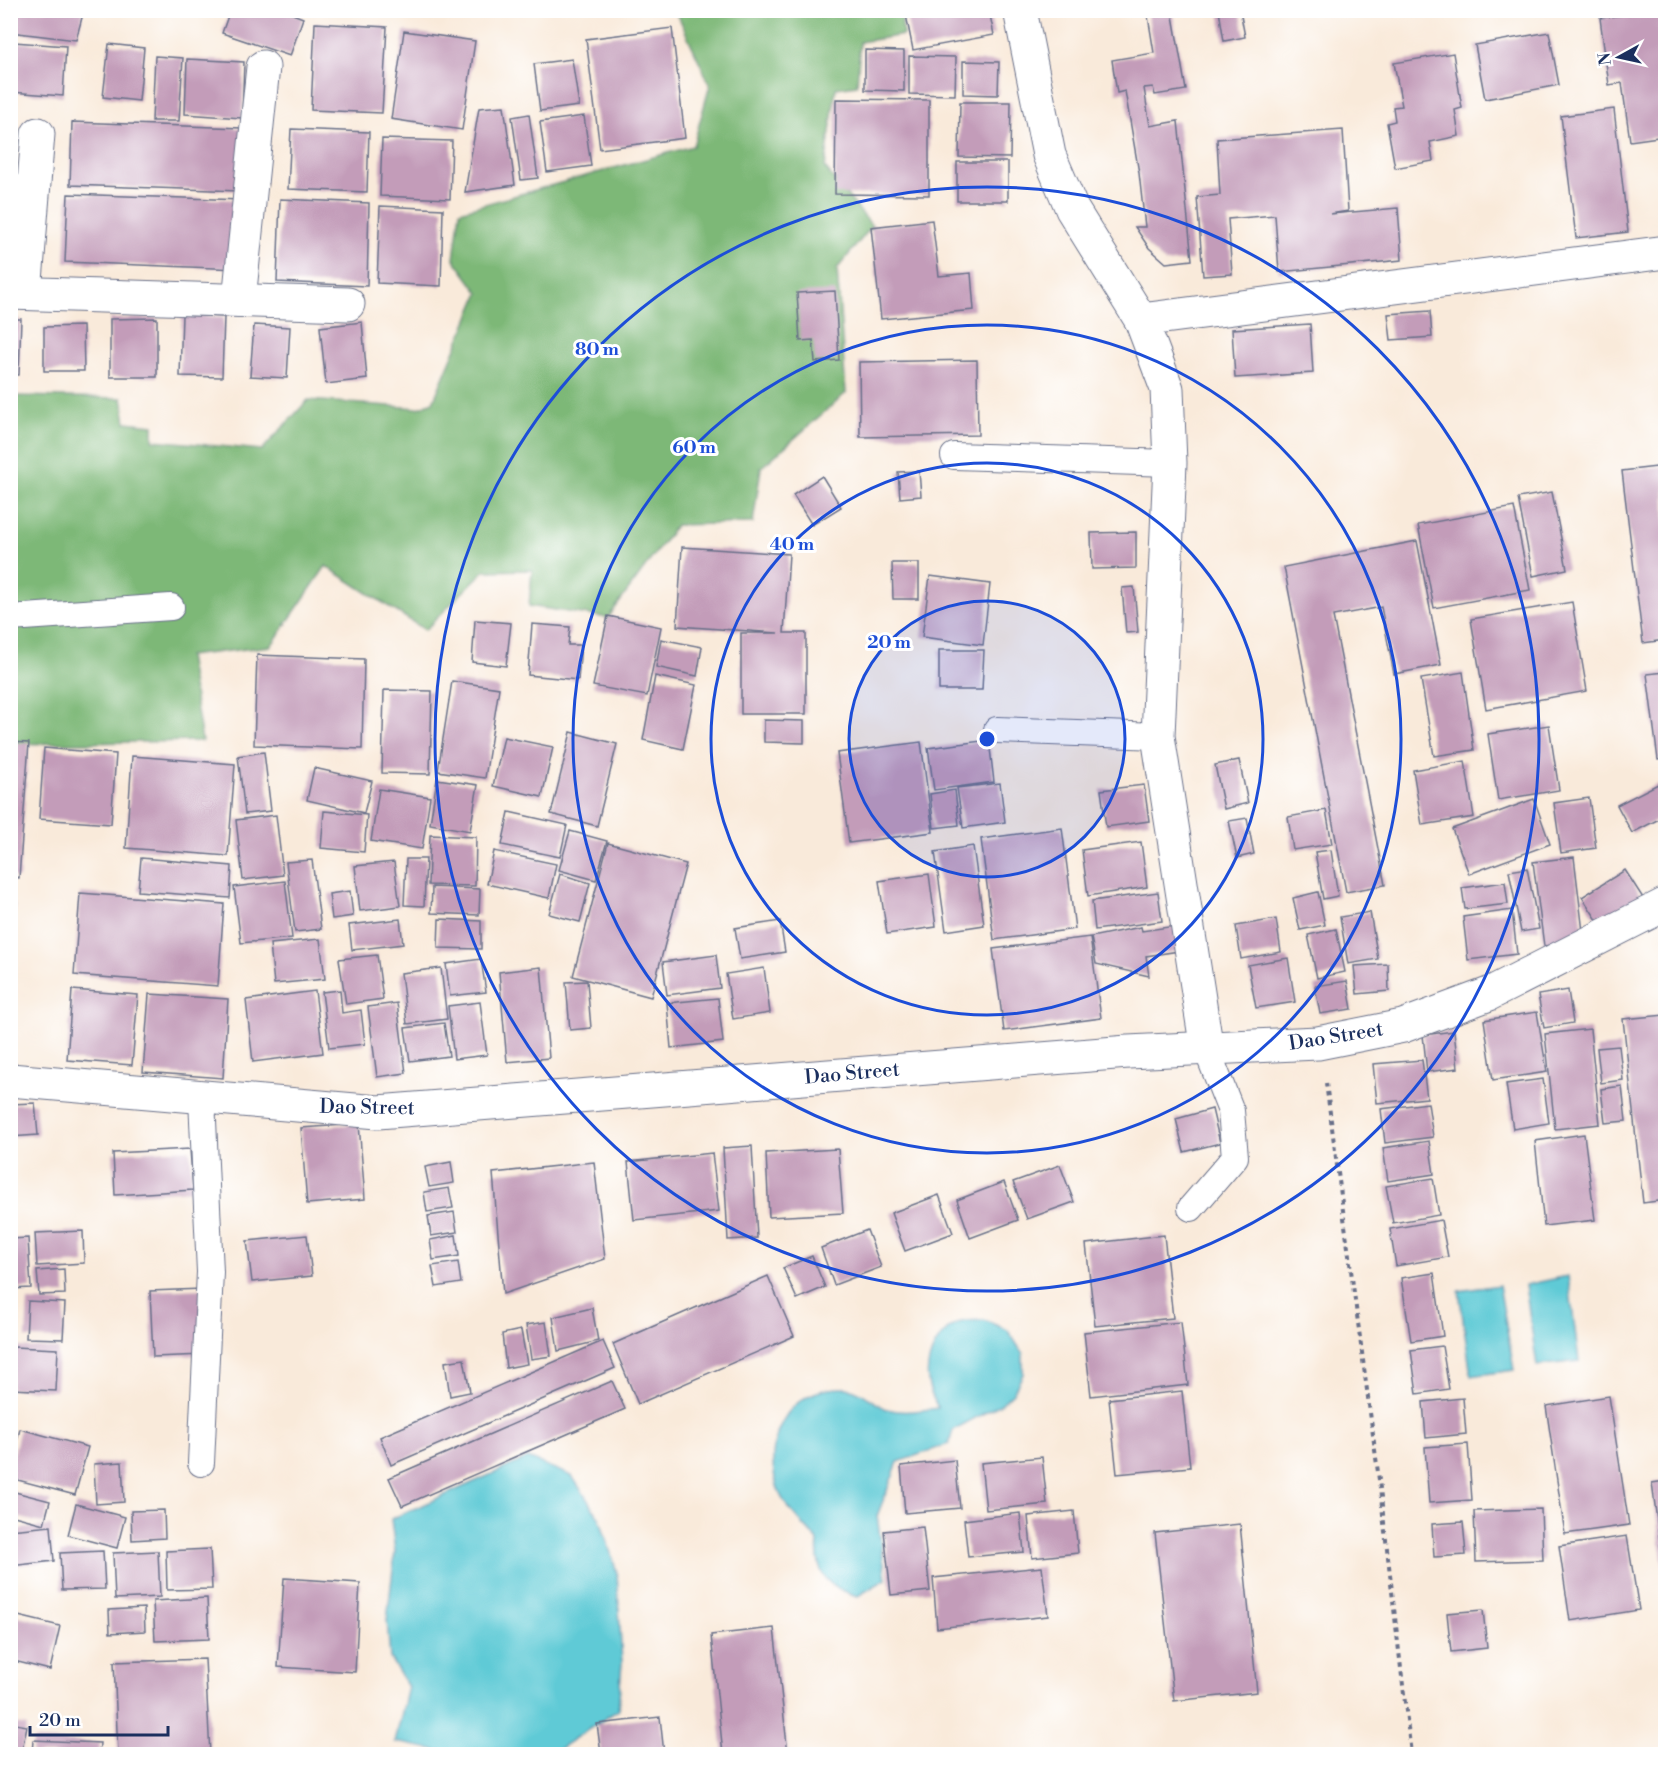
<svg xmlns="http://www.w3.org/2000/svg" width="1676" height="1765" font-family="'Libre Bodoni',serif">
	<rect width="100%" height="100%" fill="#fff"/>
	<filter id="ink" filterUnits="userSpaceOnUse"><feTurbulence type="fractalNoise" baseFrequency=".0167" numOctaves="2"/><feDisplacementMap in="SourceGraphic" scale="12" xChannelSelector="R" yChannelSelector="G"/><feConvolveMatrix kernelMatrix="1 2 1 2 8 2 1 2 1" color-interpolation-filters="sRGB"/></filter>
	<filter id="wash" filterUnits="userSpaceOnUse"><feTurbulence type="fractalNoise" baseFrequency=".008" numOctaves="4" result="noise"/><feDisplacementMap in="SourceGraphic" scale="24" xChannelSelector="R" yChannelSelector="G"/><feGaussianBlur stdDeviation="1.35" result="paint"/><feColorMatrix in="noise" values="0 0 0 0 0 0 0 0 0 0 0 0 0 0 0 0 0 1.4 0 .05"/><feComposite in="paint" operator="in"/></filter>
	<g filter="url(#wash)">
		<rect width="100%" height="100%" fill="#f9eada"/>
		<path fill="#7db877" stroke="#4c746a" stroke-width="1.5" d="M676,11H901L903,35L860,42L857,85L836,88L825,168L872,226L837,269L846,393L761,468L753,523L676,525L608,618L529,606L532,570L484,571L425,630L326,566L271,646L188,656L202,741L11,744V396L122,398L126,422L153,425V440L262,450L308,400L418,408L433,402L479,293L454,259L460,211L693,146L710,85Z"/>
		<g fill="#5ecad6" stroke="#3c7c9a" stroke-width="1.5">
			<path d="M1568,1276L1579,1361L1537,1366L1525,1285Z"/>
			<path d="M1499,1285L1514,1370L1471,1376L1459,1291Z"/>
			<path d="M984,1320L1008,1330L1023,1354V1374L1013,1393L1001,1404L953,1430L949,1444L898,1462L877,1516L886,1579L858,1596C826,1587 815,1574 818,1541C807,1527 787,1510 780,1494C759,1444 786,1385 846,1388C861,1389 874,1404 887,1409C904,1414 921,1410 938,1408C935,1402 932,1396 930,1390C921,1364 937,1328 965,1321C971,1320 978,1321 984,1320Z"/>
			<path d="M528,1458L572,1476L600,1519L617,1573L622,1663L618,1710L560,1748L556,1754H458L395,1742L408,1687L390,1658L387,1620L395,1552L391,1519Z"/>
		</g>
		<g id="blocks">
			<g fill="#c39cb9">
				<path d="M15,10H84L76,40L10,32Z"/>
				<path d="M230,10H282L303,18L290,56L222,33Z"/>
				<path d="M905,10H989L994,35L913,50Z"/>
				<path d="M1147,10H1172L1186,90L1155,95L1153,87L1144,88L1150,126L1178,121L1192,260L1166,263L1149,248L1135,227H1145L1139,173L1125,91L1117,93L1112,60L1154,53Z"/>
				<path d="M1219,10H1240L1245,37L1224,41Z"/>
				<path d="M1665,10V136L1630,141L1622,83L1609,85L1600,18Z"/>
				<path d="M315,23L387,27L382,113L311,110Z"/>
				<path d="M672,28L685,138L600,149L586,39Z"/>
				<path d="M404,31L475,41L462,130L391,119Z"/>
				<path d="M1549,32L1559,85L1485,99L1475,45Z"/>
				<path d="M14,42L66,46L63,96L11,92Z"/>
				<path d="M109,44L144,48L139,101L103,97Z"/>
				<path d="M865,50L904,51V91L865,90Z"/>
				<path d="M1453,53L1462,108L1455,110L1459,136L1430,142L1433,161L1395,168L1387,123L1395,121L1393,107L1402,106L1394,63Z"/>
				<path d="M155,56L183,58L179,121H152Z"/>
				<path d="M909,56L956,57L955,95L909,94Z"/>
				<path d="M187,59L244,62L242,118L185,114Z"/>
				<path d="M572,59L579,106L540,111L534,64Z"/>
				<path d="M963,61L999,62L998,95L963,94Z"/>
				<path d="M836,99L929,100V195L835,194Z"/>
				<path d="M960,102H1011L1010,158L959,157Z"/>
				<path d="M504,106L515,185L465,192L479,108Z"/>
				<path d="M1614,109L1628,232L1576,238L1561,116Z"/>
				<path d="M529,114L538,178L521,180L512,117Z"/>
				<path d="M584,116L591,166L547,172L540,122Z"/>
				<path d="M72,122L242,128L240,191L70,185Z"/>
				<path d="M291,129L369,132L367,192L288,189Z"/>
				<path d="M1343,130L1348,211L1330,214L1398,208L1402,260L1279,272L1275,215L1228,219L1232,274L1203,276L1197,197L1220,195L1217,139Z"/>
				<path d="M382,139L452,141L450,199L380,196Z"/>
				<rect x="957" y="162" width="51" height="39"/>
				<path d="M68,194L242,200L239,269L65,262Z"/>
				<path d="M280,199L369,203L367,286L277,282Z"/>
				<path d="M380,206L443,209L441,286L377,283Z"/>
				<path d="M932,220L939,276L971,273L974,310L881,319L871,227Z"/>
				<path d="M835,291L839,360L815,362L813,340L800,341L797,293Z"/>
				<path d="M1430,311L1432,337L1391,340L1388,314Z"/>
				<path d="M182,315L224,317L222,377L180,376Z"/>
				<path d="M157,318V377H110V319Z"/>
				<path d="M10,319H21L19,375H10Z"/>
				<path d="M362,322L367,379L326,384L320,327Z"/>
				<path d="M1310,324L1313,373L1235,378L1232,329Z"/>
				<path d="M254,325L290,327L287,378L250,376Z"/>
				<path d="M83,326L84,371H44V327Z"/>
				<path d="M977,360L978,435L860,437L859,362Z"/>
				<path d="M1665,466V640L1643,643L1622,471Z"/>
				<path d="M919,471L921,496L900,498L898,472Z"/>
				<path d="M822,476L841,507L812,525L793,495Z"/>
				<path d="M1552,492L1567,569L1533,576L1518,498Z"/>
				<path d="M1514,507L1530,590L1434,608L1418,525Z"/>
				<path d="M1136,532V568L1092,569L1091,533Z"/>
				<path d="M1417,541L1441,665L1394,674L1381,607L1333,616L1385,885L1346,892L1284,567Z"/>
				<path d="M682,547L789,554L784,633H806V714H741V633H778L677,626Z"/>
				<path d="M892,563H919V599H893Z"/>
				<path d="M930,576L990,584L983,645L922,637Z"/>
				<path d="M1134,587L1138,632L1126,633L1122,588Z"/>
				<path d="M1572,602L1587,691L1486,709L1471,619Z"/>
				<path d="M608,616L661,627L647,696L593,686Z"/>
				<path d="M475,620L511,623L506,666L472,662Z"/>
				<path d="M532,624L570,627L568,645H581L578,680L528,675Z"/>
				<path d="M661,639L702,647L697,676L656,667Z"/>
				<path d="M939,650H984L982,690H939Z"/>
				<path d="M257,655L364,659L362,749L254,745Z"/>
				<path d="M1463,672L1474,750L1434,756L1421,679Z"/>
				<path d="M1665,672V759L1658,760L1647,674Z"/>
				<path d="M655,676L696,685L683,749L643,740Z"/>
				<path d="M452,681L499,688L485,778L438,771Z"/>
				<path d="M384,690L432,691L430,774L382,773Z"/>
				<path d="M764,720L804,721V743L764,742Z"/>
				<path d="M1549,725L1559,790L1498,800L1488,734Z"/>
				<path d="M571,732L617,744L597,826L551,814Z"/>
				<path d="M504,737L553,747L542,797L493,786Z"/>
				<path d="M989,740L994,782L934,790L928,748Z"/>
				<path d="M10,742L29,743L19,878L10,877Z"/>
				<path d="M921,742L933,832L849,843L837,753Z"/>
				<path d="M44,748L116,754L111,824L39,819Z"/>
				<path d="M264,752L271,811L245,814L238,756Z"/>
				<path d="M132,756L235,764L228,856L126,848Z"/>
				<path d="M1239,760L1248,803L1224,809L1215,765Z"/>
				<path d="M1465,761L1474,817L1422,825L1413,770Z"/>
				<path d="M314,768L372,781L364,813L307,800Z"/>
				<path d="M437,779L478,785L470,831L430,824Z"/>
				<path d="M1000,783L1005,822L963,828L957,788Z"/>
				<path d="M1658,784L1665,798V816L1632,833L1617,805Z"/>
				<path d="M1144,785L1149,821L1106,827L1101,790Z"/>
				<path d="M379,789L430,797L422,849L371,841Z"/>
				<path d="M955,790L959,825L934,828L930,794Z"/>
				<path d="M1589,798L1596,848L1561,853L1554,803Z"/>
				<path d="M1534,799L1550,844L1469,874L1452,829Z"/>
				<path d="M1326,810L1332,844L1293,850L1288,817Z"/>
				<path d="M324,811L367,815L364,852L321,848Z"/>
				<path d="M509,812L567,825L560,857L502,845Z"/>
				<path d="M276,815L283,875L243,880L236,820Z"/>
				<path d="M1247,818L1254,854L1237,858L1229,821Z"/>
				<path d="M1062,828L1075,929L994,940L981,839Z"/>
				<path d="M570,831L607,841L596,880L559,870Z"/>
				<path d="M430,835L476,837L475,886L428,885Z"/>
				<path d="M1141,842L1147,887L1088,896L1082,850Z"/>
				<path d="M608,843L686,864L651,997L573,976Z"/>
				<path d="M973,846L984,925L946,931L935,852Z"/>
				<path d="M1331,850L1338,896L1323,899L1315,852Z"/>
				<path d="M494,851L556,864L549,898L487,884Z"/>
				<path d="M1574,857L1584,940L1544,946L1533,862Z"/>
				<path d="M141,858L232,866L230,898L138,891Z"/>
				<path d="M406,859H426L424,906L404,905Z"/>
				<path d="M312,860L321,929L295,932L286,862Z"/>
				<path d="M394,862L400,906L360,911L355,866Z"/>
				<path d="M1527,868L1539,929L1521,932L1509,871Z"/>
				<path d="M1625,870L1643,898L1601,926L1582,897Z"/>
				<path d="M560,874L590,883L580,922L549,914Z"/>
				<path d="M929,874L936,927L887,934L879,881Z"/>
				<path d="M285,881L292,938L241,943L234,887Z"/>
				<path d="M1505,882L1508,904L1465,909L1462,888Z"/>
				<path d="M432,887L480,889L479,915L431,913Z"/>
				<path d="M350,891L353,916L332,919L329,894Z"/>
				<path d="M1158,892L1162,921L1095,930L1092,901Z"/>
				<path d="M1318,892L1325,925L1300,930L1293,898Z"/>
				<path d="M80,893L224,904L218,986L74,975Z"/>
				<path d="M10,904H15L12,937H10Z"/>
				<path d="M1512,910L1517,954L1468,960L1463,917Z"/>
				<path d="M1370,912L1378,959L1348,964L1340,917Z"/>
				<path d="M400,919L403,944L352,950L349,925Z"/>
				<path d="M439,919L481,921V949L438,948Z"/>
				<path d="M1276,919L1281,952L1241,959L1236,926Z"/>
				<path d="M780,921L785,952L740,959L735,928Z"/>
				<path d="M1175,926L1179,951L1146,956L1149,976L1096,964L1091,937L1141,927L1142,931Z"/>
				<path d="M1336,929L1345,972L1317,978L1308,935Z"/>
				<path d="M1090,937L1101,1018L1004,1031L993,949Z"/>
				<path d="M320,939L325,979L274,984L270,944Z"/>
				<path d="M377,955L383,999L346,1004L339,959Z"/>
				<path d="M716,955L720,988L667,995L663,962Z"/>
				<path d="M1288,958L1295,1002L1256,1008L1248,965Z"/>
				<path d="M481,959L486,992L450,996L446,964Z"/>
				<path d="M1388,964L1389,991L1357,994L1354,966Z"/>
				<path d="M541,967L549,1058L507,1062L499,972Z"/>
				<path d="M441,968L447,1019L407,1024L401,973Z"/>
				<path d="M764,968L770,1013L733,1019L726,974Z"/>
				<path d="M587,981L591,1028L570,1030L566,982Z"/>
				<path d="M1347,981L1352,1009L1320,1014L1315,986Z"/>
				<path d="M72,990L138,995L132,1065L67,1060Z"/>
				<path d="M340,990L342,1013L361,1010L365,1044L329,1048L322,992Z"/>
				<path d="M1568,990L1573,1023L1544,1028L1538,995Z"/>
				<path d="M315,991L323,1053L253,1062L246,1000Z"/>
				<path d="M149,994L228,999L223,1078L143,1072Z"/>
				<path d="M718,998L723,1042L671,1048L667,1003Z"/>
				<path d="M480,1002L487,1055L454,1059L448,1006Z"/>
				<path d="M397,1003L406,1073L377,1077L368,1007Z"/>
				<path d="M1537,1012L1547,1072L1493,1080L1484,1020Z"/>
				<path d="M1665,1015V1200L1643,1203L1623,1019Z"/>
				<path d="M444,1023L449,1056L410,1061L405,1028Z"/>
				<path d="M1590,1029L1600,1124L1555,1129L1545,1034Z"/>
				<path d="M1454,1031L1458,1068L1427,1072L1423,1035Z"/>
				<path d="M1619,1046L1623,1080L1601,1083L1597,1048Z"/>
				<path d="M1422,1060L1427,1098L1377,1103L1373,1064Z"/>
				<path d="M1543,1079L1549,1123L1513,1129L1506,1084Z"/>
				<path d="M1622,1086L1626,1121L1605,1123L1601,1089Z"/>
				<path d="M35,1103L38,1135L10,1137V1104Z"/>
				<path d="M1428,1103L1433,1137L1385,1143L1381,1109Z"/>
				<path d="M1212,1109L1220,1143L1184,1152L1176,1119Z"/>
				<path d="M359,1124L365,1199L307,1204L301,1128Z"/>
				<path d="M1584,1134L1595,1220L1544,1226L1535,1141Z"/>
				<path d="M1429,1141L1434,1174L1388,1181L1383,1148Z"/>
				<path d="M752,1146L757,1238L728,1240L723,1148Z"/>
				<path d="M190,1149L193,1190L115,1195L113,1153Z"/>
				<path d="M838,1149L843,1213L769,1217L766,1153Z"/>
				<path d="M712,1153L719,1211L634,1220L628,1162Z"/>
				<path d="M451,1162L454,1183L429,1187L425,1167Z"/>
				<path d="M594,1162L605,1259L503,1294L493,1173Z"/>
				<path d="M1060,1165L1074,1202L1027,1219L1013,1182Z"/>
				<path d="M1433,1178L1439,1215L1393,1223L1386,1186Z"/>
				<path d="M1004,1182L1018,1220L970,1238L957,1200Z"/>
				<path d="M449,1188L453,1208L427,1212L424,1192Z"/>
				<path d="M939,1195L953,1233L905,1251L891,1213Z"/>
				<path d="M454,1212L457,1232L431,1236L428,1216Z"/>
				<path d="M1441,1220L1448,1257L1396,1266L1390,1229Z"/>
				<path d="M867,1230L881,1267L834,1285L821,1248Z"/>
				<path d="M83,1231L84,1263L37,1266L35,1233Z"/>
				<path d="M307,1235L312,1276L252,1282L247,1241Z"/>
				<path d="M456,1235L459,1256L433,1260L430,1240Z"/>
				<path d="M1164,1235L1173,1318L1095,1326L1086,1244Z"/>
				<path d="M28,1238L31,1288L10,1289V1239Z"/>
				<path d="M812,1256L825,1287L797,1299L783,1268Z"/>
				<path d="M458,1262L461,1283L436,1287L432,1266Z"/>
				<path d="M64,1269L65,1294L39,1295L37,1271Z"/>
				<path d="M1434,1273L1443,1336L1411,1341L1401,1278Z"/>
				<path d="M768,1276L794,1336L638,1404L613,1344Z"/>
				<path d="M202,1289L205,1355L153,1357L150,1291Z"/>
				<path d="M28,1301L65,1303L63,1339L26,1338Z"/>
				<path d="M592,1308L598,1341L558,1351L553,1317Z"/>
				<path d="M546,1322L551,1356L531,1359L526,1325Z"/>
				<path d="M1181,1322L1188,1385L1091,1396L1084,1332Z"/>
				<path d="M521,1330L527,1364L506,1368L502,1334Z"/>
				<path d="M603,1341L615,1368L391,1465L380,1437Z"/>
				<path d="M1442,1346L1449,1389L1417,1394L1411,1350Z"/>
				<path d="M13,1347L58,1349L56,1391L11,1389Z"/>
				<path d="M464,1359L470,1392L450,1396L445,1362Z"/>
				<path d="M612,1381L625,1409L402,1506L389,1478Z"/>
				<path d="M1182,1391L1190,1467L1117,1474L1109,1399Z"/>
				<path d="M1609,1396L1629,1525L1565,1534L1546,1406Z"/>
				<path d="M1463,1398L1466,1434L1426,1438L1423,1402Z"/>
				<path d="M20,1429L88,1447L75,1495L10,1478V1468Z"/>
				<path d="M1468,1444L1472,1500L1429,1503L1425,1447Z"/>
				<path d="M1042,1457L1047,1504L986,1510L981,1463Z"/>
				<path d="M955,1460L960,1508L905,1513L901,1466Z"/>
				<path d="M122,1462L124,1502L96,1504L94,1464Z"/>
				<path d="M1665,1481V1565L1663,1566L1652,1483Z"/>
				<path d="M15,1492L50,1501L44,1524L10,1515Z"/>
				<path d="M76,1504L125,1517L117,1548L68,1535Z"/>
				<path d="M1541,1509L1543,1560L1476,1562L1474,1511Z"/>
				<path d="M164,1510L165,1538L132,1540L131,1511Z"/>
				<path d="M1074,1511L1078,1553L1032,1558L1028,1516Z"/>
				<path d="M1020,1513L1024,1552L968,1557L964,1520Z"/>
				<path d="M1463,1522L1466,1555L1434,1557L1432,1524Z"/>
				<path d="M1240,1524L1257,1692L1174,1701L1155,1533Z"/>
				<path d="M51,1526L54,1561L10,1566V1530Z"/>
				<path d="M923,1527L930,1591L891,1595L884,1531Z"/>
				<path d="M1627,1536L1639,1610L1570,1621L1559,1546Z"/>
				<path d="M210,1549L212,1589L167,1590L166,1551Z"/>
				<path d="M103,1551L105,1589L62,1590L60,1553Z"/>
				<path d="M158,1551L160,1597L115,1599L113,1553Z"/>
				<path d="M1042,1567L1048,1616L937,1628L933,1578Z"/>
				<path d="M284,1578L360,1583L355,1672L278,1667Z"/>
				<path d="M207,1598L209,1639L155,1641L153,1601Z"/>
				<path d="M144,1608L145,1631L110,1633L109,1610Z"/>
				<path d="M1483,1610L1487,1648L1451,1652L1447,1613Z"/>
				<path d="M10,1614L60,1626L50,1670L10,1660Z"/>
				<path d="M774,1628L788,1754H723L711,1635Z"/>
				<path d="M205,1659L210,1754H118L114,1662Z"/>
				<path d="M660,1717L664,1754H601L597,1724Z"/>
				<path d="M10,1723L27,1726L21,1754H10Z"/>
				<path d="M33,1740L100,1743L99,1754H32Z"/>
			</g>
		</g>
	</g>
	<g filter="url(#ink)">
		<use href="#blocks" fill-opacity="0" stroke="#697089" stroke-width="1.5"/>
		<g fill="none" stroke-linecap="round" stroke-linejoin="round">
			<g stroke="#697089" stroke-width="28">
				<g id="lane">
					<path d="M954,456L1170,463"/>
					<path d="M10,618L171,607"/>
					<path d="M997,730L1158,736"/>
					<path d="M1191,1208L1235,1157L1231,1111L1207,1050"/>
					<path d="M201,1463L210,1272L202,1099"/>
				</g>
			</g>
			<g stroke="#697089" stroke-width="35">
				<g id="street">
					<path d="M1020,10L1049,155L1072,209L1141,320L1167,389L1170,463L1158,736L1207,1050"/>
					<path d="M10,293L348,304"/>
					<path d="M25,293L38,134"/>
					<path d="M239,300L263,67"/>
					<path d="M1141,320L1666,252"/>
					<path d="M10,1080L378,1112L1128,1052L1318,1043L1403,1026L1489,994L1666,904"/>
				</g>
			</g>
			<path stroke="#697089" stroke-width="4" stroke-dasharray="4.5 4.5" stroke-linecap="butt" d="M1326,1083L1379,1480L1411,1754"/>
			<use href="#lane" stroke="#fff" stroke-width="26"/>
			<use href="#street" stroke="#fff" stroke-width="33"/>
		</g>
	</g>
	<circle cx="987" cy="739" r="138" fill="#1d4ed8" fill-opacity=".12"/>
	<g fill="none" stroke="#1d4ed8" stroke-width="3">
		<circle cx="987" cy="739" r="138"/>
		<circle cx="987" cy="739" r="276"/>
		<circle cx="987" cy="739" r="414"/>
		<circle cx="987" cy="739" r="552"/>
	</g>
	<g text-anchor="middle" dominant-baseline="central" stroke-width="6" stroke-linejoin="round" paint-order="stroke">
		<g font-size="20" fill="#1b2f5e" stroke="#fff">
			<text transform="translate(1336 1037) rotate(-9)">Dao Street</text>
			<text transform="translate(852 1074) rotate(-5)">Dao Street</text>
			<text transform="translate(367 1108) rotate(1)">Dao Street</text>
		</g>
	</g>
	<circle cx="987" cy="739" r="9" fill="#1d4ed8" stroke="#fff" stroke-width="3"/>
	<g font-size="18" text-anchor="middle" font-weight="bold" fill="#1d4ed8" stroke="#fff" stroke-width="6" stroke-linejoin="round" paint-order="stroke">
		<text x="597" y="355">80 m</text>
		<text x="694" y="453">60 m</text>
		<text x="792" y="550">40 m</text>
		<text x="889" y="648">20 m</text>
	</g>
	<rect width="1676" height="1765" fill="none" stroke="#fff" stroke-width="36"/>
	<g transform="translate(1619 57) rotate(262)" stroke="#ffffff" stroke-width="4.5" paint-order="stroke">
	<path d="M0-4.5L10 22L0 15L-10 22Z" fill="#1b2f5e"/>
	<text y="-9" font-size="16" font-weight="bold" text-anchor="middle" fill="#1b2f5e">N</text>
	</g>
	<path d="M30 1726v9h138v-9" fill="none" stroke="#1b2f5e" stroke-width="3"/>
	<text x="39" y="1726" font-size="18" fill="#1b2f5e" stroke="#ffffff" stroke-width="4.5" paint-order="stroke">20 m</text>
</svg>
